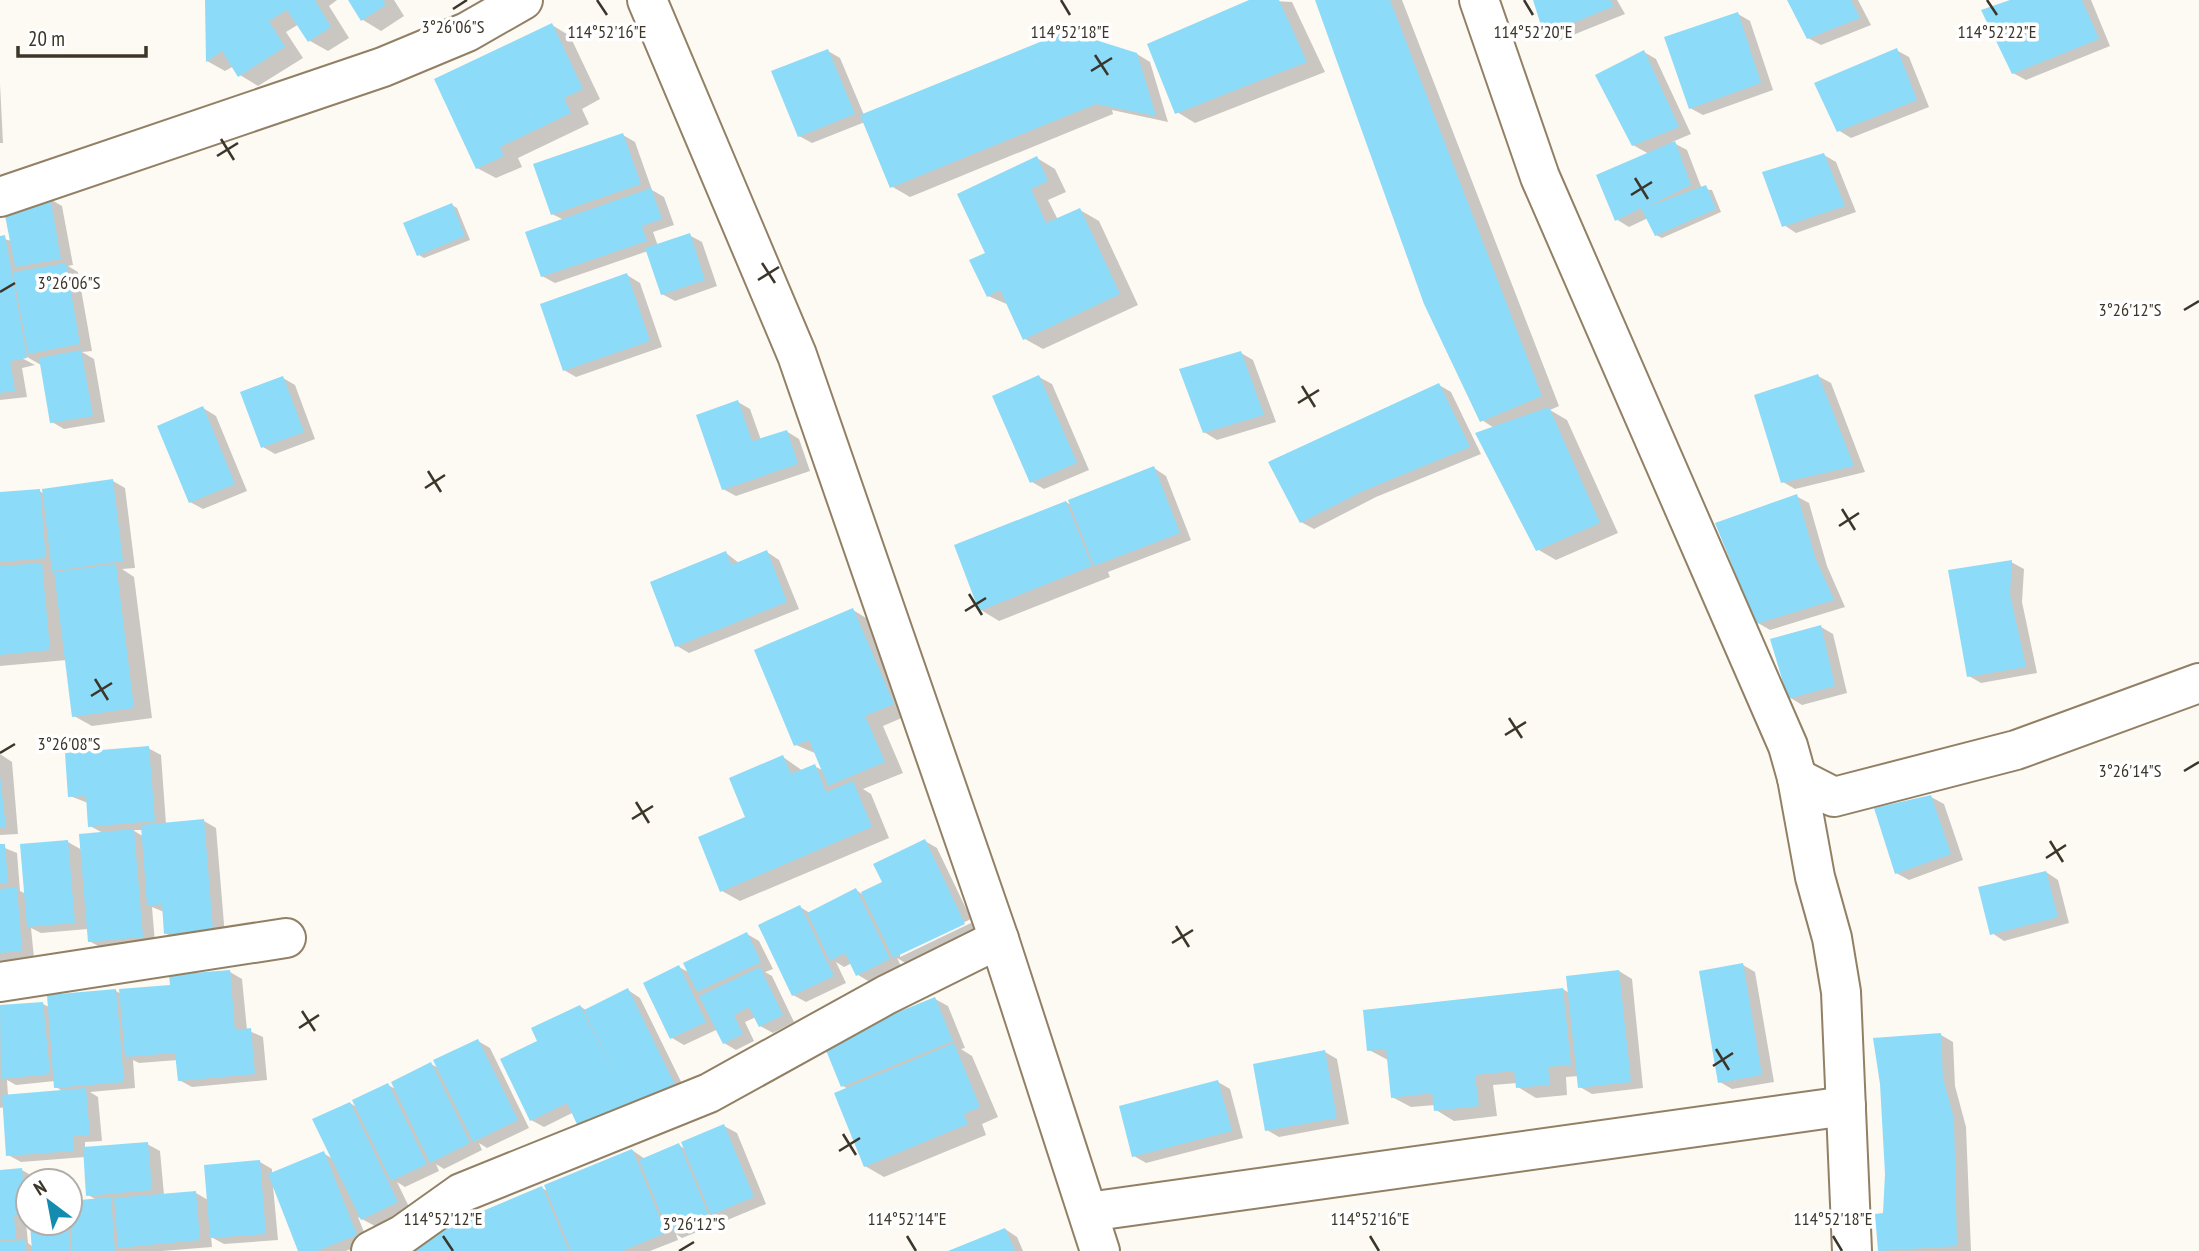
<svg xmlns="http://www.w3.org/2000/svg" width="2199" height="1251" font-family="'PT Sans Narrow',sans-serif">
	<rect width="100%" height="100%" fill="#fdf9f3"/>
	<g fill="#0003" fill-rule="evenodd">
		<path d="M207,0H337L329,6L349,38L328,51L310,41L299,24L286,32L303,58L258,86L240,75L234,66L225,71L207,61Z"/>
		<path d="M350,0H394L404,16L381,31L363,20Z"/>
		<path d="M1253,0L1292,2L1325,72L1195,123L1177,112Z"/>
		<path d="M1317,0H1402L1559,406L1550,410L1567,420L1618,533L1556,560L1537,549L1494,428L1482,420Z"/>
		<path d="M1535,0H1617L1625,14L1558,41L1546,34Z"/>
		<path d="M1789,0H1858L1871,25L1821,45L1808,38Z"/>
		<path d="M2015,0H2091L2110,46L2026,80L2013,73Z"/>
		<path d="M1738,14L1750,21L1773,90L1703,115L1690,108Z"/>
		<path d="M552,25L570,36L600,99L582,109L589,124L518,158L522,167L496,178L477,168Z"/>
		<path d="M1896,50L1909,57L1929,107L1851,138L1838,130Z"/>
		<path d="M828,51L840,58L864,115L1137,54L1150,62L1168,122L1112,110L1113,114L910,197L891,186L865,122L812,143L799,136Z"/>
		<path d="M1644,52L1656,59L1691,134L1672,142L1687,150L1702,189L1712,190L1721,212L1662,238L1656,235L1648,218L1629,227L1616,219L1649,154L1633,145Z"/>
		<path d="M0,84L3,143H0Z"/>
		<path d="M623,135L635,142L652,190L664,197L674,225L653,232L658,246L689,235L702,242L717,286L675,301L662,294L648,251L555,283L542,276L564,220L552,214Z"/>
		<path d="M1824,155L1836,162L1856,212L1796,233L1784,225Z"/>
		<path d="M1037,158L1055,169L1066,192L1048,200L1058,220L1080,210L1099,221L1138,305L1043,349L1025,339L1009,305L988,296L987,254Z"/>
		<path d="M50,199L62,206L73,265L68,266L78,272L92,351L82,352L94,359L105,422L64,429L52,422L41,365L20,353L18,356L35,365L22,368L27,397L0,400V238L12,241Z"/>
		<path d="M452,205L457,208L470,240L424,258L419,255Z"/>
		<path d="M627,275L640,283L662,347L576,377L564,370Z"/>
		<path d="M1241,353L1253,360L1276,422L1217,440L1204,432Z"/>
		<path d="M1818,376L1831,383L1865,472L1795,489L1783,482Z"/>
		<path d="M1039,377L1052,384L1089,470L1044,489L1032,482Z"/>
		<path d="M283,378L295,385L315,439L275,454L263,447Z"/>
		<path d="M1439,385L1451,392L1481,454L1376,497L1314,529L1301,522Z"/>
		<path d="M738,402L750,409L761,440L786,431L799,439L810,471L736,496L723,489Z"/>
		<path d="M203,408L216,416L247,491L203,509L190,502Z"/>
		<path d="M1154,468L1166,476L1191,540L1108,572L1110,577L999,621L981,610L1066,502L1073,506Z"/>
		<path d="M113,481L125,488L135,568L122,569L134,577L152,718L92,726L74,716L67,660L0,666V494L39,491L45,494Z"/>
		<path d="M1796,496L1809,503L1827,566L1845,607L1770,630L1758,623Z"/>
		<path d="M767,552L779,560L799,609L689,653L677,646L726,553L739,563Z"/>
		<path d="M2011,562L2024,569L2022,602L2037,673L1981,683L1969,676Z"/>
		<path d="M853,610L871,621L911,714L883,726L903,773L863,789L871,794L889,838L740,901L722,891L748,818L783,757L803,771L814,766L824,771L817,754L796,745Z"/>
		<path d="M1821,627L1833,634L1847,693L1802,705L1789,697Z"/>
		<path d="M148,748L161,755L166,824L204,821L216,828L225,936L178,940L165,933L164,912L152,907L155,943L102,948L89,941L88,929L41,933L31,928L34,958L0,961V846L17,853L20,891L26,894L68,842L82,850L103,833L90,826L88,803L70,796ZM133,830H143V836L139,834Z"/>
		<path d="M0,754L12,762L18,834L0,835Z"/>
		<path d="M1931,797L1944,804L1963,860L1909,880L1896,873Z"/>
		<path d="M925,841L937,848L971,919L900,953V957L973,922L977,931L907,964L897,958L901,966L870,982L858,975L852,963L844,967L836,962L846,983L806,1002L793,995L800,907L810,913L856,890L862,894L884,883Z"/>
		<path d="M2046,872L2058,880L2069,923L2004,941L1992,933Z"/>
		<path d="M747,934L759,941L773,969L765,972L772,976L794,1022L773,1033L760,1026L756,1017L745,1022L754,1041L736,1050L724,1043L716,1030L684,1045L672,1038L679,967L690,973Z"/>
		<path d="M1743,965L1755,972L1774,1082L1732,1089L1720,1082Z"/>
		<path d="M1619,971L1632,979L1643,1088L1592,1094L1580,1087L1579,1076L1566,1077L1567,1095L1536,1098L1518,1087L1517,1083L1493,1085L1497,1116L1454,1121L1436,1110L1435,1105L1411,1107L1392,1097L1388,1060L1369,1050L1563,989L1569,993Z"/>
		<path d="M230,972L242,979L247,1030L263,1037L267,1080L192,1087L179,1080L178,1060L139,1063L133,1060L135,1088L90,1092L98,1097L102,1141L85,1142V1149L147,1144L160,1151L164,1195L196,1193L208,1200L260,1162L272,1169V1174L323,1153L333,1159L350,1103L358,1108L388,1085L397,1090L431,1064L440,1069L478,1041L490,1048L529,1128L487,1148L479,1143L482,1150L444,1169L436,1164L439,1171L405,1187L397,1182L410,1209L375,1226L358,1217L368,1242L346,1251H300L273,1186L278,1240L224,1244L211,1237L212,1247L162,1251H0V1171L22,1170L34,1177L35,1181H28L26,1222L28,1243L33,1247L32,1223H70V1199L75,1202L97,1200L88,1195L85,1157L21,1162L8,1155L4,1107L0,1108V1007L43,1004L49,1007L116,991L121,994L172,986ZM7,1080L16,1085L55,1081L56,1087L64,1092L8,1096Z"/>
		<path d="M628,990L640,998L690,1100L574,1112L544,1127L531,1120L540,1042L580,1006L587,1011Z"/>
		<path d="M935,999L948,1006L965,1048L961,1049L972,1056L998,1117L982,1124L986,1135L884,1177L865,1166L848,1089L843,1086Z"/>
		<path d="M1941,1035L1953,1042L1955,1086L1966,1127L1971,1251H1880L1877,1216L1884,1215L1886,1174Z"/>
		<path d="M1325,1052L1337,1059L1349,1124L1279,1137L1267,1130Z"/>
		<path d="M1218,1082L1230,1089L1243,1138L1146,1163L1134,1156Z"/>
		<path d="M724,1126L737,1133L766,1204L725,1221L717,1217L720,1223L682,1238L676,1234L678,1240L650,1251H395L542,1188L549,1192L632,1150L645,1159L679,1145L686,1150Z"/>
		<path d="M1005,1229L1017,1237L1023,1251H952Z"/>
	</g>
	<g fill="#8cdbf9">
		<path d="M205,0H315L331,27L308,42L287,10L269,21L285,47L238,77L222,51L206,62Z"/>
		<path d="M348,0H383L386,5L361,21Z"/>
		<path d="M1249,0H1279L1307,62L1175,114L1147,44Z"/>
		<path d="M1315,0H1390L1542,396L1480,422L1424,304Z"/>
		<path d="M1533,0H1610L1614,6L1544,35Z"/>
		<path d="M1787,0H1851L1860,18L1807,39Z"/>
		<path d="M2010,0H2082L2099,39L2012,74L1981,10Z"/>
		<path d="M1738,12L1761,83L1689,109L1664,37Z"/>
		<path d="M552,23L583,89L564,98L571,113L500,147L504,156L476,169L434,79Z"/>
		<path d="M1067,31L1137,53L1156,116L1096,104L890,188L860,115Z"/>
		<path d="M1897,48L1917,100L1837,132L1814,83Z"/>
		<path d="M828,49L855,114L798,137L771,71Z"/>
		<path d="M1644,50L1679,127L1632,146L1595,75Z"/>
		<path d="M623,133L641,184L551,215L533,164Z"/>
		<path d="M1675,141L1691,185L1646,207L1706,185L1716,209L1655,236L1641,208L1615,221L1596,175Z"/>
		<path d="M1824,153L1845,206L1782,227L1762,172Z"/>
		<path d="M1037,156L1048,181L1031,189L1046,223L1080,208L1120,294L1023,340L1000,290L987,297L969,260L985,253L957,194Z"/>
		<path d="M651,188L662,219L642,226L647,241L541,277L525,232Z"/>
		<path d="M50,197L61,259L15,267L3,205Z"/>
		<path d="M452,203L465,236L417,256L403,223Z"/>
		<path d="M690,233L705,280L661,295L645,248Z"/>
		<path d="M5,235L27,358L10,361L15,391L0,393V236Z"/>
		<path d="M66,263L80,344L28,354L13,272Z"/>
		<path d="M627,273L650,341L563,371L540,304Z"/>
		<path d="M81,350L93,416L50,423L39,358Z"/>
		<path d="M1241,351L1264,415L1203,433L1179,369Z"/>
		<path d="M1818,374L1854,466L1781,483L1754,395Z"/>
		<path d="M1039,375L1077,463L1030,483L992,396Z"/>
		<path d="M283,376L304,432L261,448L240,392Z"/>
		<path d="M1439,383L1470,447L1363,491L1300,523L1268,462Z"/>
		<path d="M738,400L752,441L787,430L798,464L722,490L696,415Z"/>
		<path d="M203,406L235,484L189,503L157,426Z"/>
		<path d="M1549,407L1600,523L1536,551L1475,433Z"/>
		<path d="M1154,466L1180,533L1094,566L1068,500Z"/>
		<path d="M113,479L123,561L52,571L42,489Z"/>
		<path d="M40,489L46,558L0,562V492Z"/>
		<path d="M1797,494L1815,557L1834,600L1756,624L1715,523Z"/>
		<path d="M1066,501L1092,566L979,611L954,545Z"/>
		<path d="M767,550L787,602L675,647L650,582L726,551L731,565Z"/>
		<path d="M2012,560L2010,594L2026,667L1967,677L1948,570Z"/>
		<path d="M42,563L50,650L0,655V566Z"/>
		<path d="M116,564L134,708L72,717L54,572Z"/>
		<path d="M853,608L894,704L865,716L885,762L828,786L809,740L794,746L754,650Z"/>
		<path d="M1821,625L1835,686L1788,699L1770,639Z"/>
		<path d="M149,746L155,821L88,827L86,796L68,797L65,753Z"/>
		<path d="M783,755L791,774L815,764L826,792L853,781L872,827L720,892L698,837L745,817L729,778Z"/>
		<path d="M0,775L6,828H0Z"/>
		<path d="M1931,795L1951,854L1895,874L1874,808Z"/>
		<path d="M204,819L213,930L164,934L162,904L147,906L141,825Z"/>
		<path d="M134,829L143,937L88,942L79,834Z"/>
		<path d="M925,839L965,924L893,958L861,892L882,882L873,864Z"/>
		<path d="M68,840L75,923L27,927L20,844Z"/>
		<path d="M0,844H5L8,883L0,884Z"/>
		<path d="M2046,871L2058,917L1990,935L1978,887Z"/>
		<path d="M17,887L22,951L0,953V889Z"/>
		<path d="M856,888L890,959L856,976L845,953L830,961L807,913Z"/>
		<path d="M800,905L834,976L792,996L758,925Z"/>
		<path d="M747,932L761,962L697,992L683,963Z"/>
		<path d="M1743,963L1762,1075L1718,1083L1699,971Z"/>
		<path d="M679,965L706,1022L670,1039L643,983Z"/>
		<path d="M760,967L783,1015L759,1027L749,1007L734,1015L743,1034L723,1044L699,996Z"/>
		<path d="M230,970L235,1030L251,1028L255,1074L178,1081L175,1053L125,1057L119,989L170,985L169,975Z"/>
		<path d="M1619,970L1631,1082L1578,1088L1566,976Z"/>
		<path d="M628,988L679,1093L584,1139L567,1103L530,1121L500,1059L537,1041L531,1028L580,1005L614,1072L584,1010Z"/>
		<path d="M1563,988L1571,1065L1548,1067L1550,1085L1516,1088L1514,1071L1475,1075L1479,1106L1434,1111L1432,1093L1391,1098L1386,1049L1367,1051L1363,1010Z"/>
		<path d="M116,989L124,1082L54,1088L47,995Z"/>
		<path d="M935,997L953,1041L841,1087L823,1043Z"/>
		<path d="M43,1002L50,1074L1,1079L0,1005Z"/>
		<path d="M1941,1033L1943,1078L1954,1119L1957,1246L1878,1251L1875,1214L1883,1213L1885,1174L1880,1084L1873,1038Z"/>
		<path d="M478,1039L518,1120L473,1142L433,1060Z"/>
		<path d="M954,1043L980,1107L964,1114L968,1124L864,1167L834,1093Z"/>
		<path d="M1325,1050L1337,1118L1265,1131L1253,1064Z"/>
		<path d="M431,1062L470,1143L430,1163L391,1082Z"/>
		<path d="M1218,1080L1232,1131L1132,1157L1119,1106Z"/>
		<path d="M388,1083L427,1164L391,1181L352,1100Z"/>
		<path d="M86,1088L90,1135L73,1136L74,1151L6,1156L2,1095Z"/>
		<path d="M350,1102L398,1202L361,1220L312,1119Z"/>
		<path d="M724,1124L754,1197L711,1215L681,1142Z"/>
		<path d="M148,1142L152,1190L86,1196L83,1147Z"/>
		<path d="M679,1143L709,1216L668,1232L639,1160Z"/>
		<path d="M632,1149L666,1233L622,1251H571L544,1185Z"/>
		<path d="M324,1151L357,1235L317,1251H298L268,1174Z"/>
		<path d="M260,1160L266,1234L210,1238L204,1165Z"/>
		<path d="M22,1168L26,1214L14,1215L16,1239L0,1240V1170Z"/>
		<path d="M542,1186L569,1251H413L409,1242Z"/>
		<path d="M196,1191L200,1240L118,1248L114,1198Z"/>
		<path d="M111,1197L115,1251H72L70,1201Z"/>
		<path d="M30,1223H68L70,1251H32Z"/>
		<path d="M1005,1228L1015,1251H948Z"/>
		<path d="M25,1240L26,1251H0V1242Z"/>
	</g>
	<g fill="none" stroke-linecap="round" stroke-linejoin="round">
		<g stroke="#928065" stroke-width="42">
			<g id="minor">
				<path d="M647,0L797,355L999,939L1100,1251"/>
				<path d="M1479,0L1540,177L1788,746L1797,778"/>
				<path d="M0,197L383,67L467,32L523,0"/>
				<path d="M0,982L286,938"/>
				<path d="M1088,1212L1846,1106"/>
				<path d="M371,1251L402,1235L461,1193L709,1093L886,995L999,939"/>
				<path d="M1852,1251L1841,992L1832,938L1815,877L1797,778L1834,797L2016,750L2199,683"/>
			</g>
		</g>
		<use href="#minor" stroke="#fff" stroke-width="38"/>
	</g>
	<path fill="none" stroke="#3c3529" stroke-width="2.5" d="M597,0L607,15M1061,0L1070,15M1524,0L1533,15M1987,0L1997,15M453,9L467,0M1095,55L1108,75M1091,71L1112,58M221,139L234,160M217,156L238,143M1635,178L1648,199M1631,195L1652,182M762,263L775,283M758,280L779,267M0,292L15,283M2184,310L2199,301M1302,386L1315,407M1298,403L1319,390M428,471L441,492M425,488L445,475M1842,509L1855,530M1839,526L1859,513M969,594L982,615M965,611L986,598M95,679L108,700M91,696L112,683M1509,718L1522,738M1505,735L1526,722M0,753L15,744M2184,771L2199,762M636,802L649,823M632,819L653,806M2050,841L2063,862M2046,858L2066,845M1176,926L1189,947M1172,943L1193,930M302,1011L315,1031M299,1028L319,1015M1716,1049L1729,1070M1713,1066L1733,1053M843,1134L856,1155M839,1151L860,1138M443,1236L453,1251M907,1236L916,1251M1370,1236L1379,1251M1833,1236L1842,1251M679,1251L694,1242"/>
	<g font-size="18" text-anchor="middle" fill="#3c3529" stroke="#fff" stroke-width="7" stroke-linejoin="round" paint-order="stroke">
		<text x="453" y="33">3°26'06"S</text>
		<text x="1997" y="38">114°52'22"E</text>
		<text x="607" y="38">114°52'16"E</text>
		<text x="1070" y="38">114°52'18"E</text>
		<text x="1533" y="38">114°52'20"E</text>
		<text x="69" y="289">3°26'06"S</text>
		<text x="2130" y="316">3°26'12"S</text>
		<text x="69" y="750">3°26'08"S</text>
		<text x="2130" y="777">3°26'14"S</text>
		<text x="443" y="1225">114°52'12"E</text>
		<text x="907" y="1225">114°52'14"E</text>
		<text x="1370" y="1225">114°52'16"E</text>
		<text x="1833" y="1225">114°52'18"E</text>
		<text x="694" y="1230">3°26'12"S</text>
	</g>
	<g transform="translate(49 1202) rotate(328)"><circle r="33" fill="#ffffff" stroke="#b1aea9" stroke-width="2"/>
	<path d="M0-5L12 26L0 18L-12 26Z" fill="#148caf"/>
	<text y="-10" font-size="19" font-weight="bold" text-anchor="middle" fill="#3c3529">N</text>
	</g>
	<path d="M18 46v10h128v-10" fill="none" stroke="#3c3529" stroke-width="3.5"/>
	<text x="28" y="46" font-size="21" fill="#3c3529" stroke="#ffffff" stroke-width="5" paint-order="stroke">20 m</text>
</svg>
